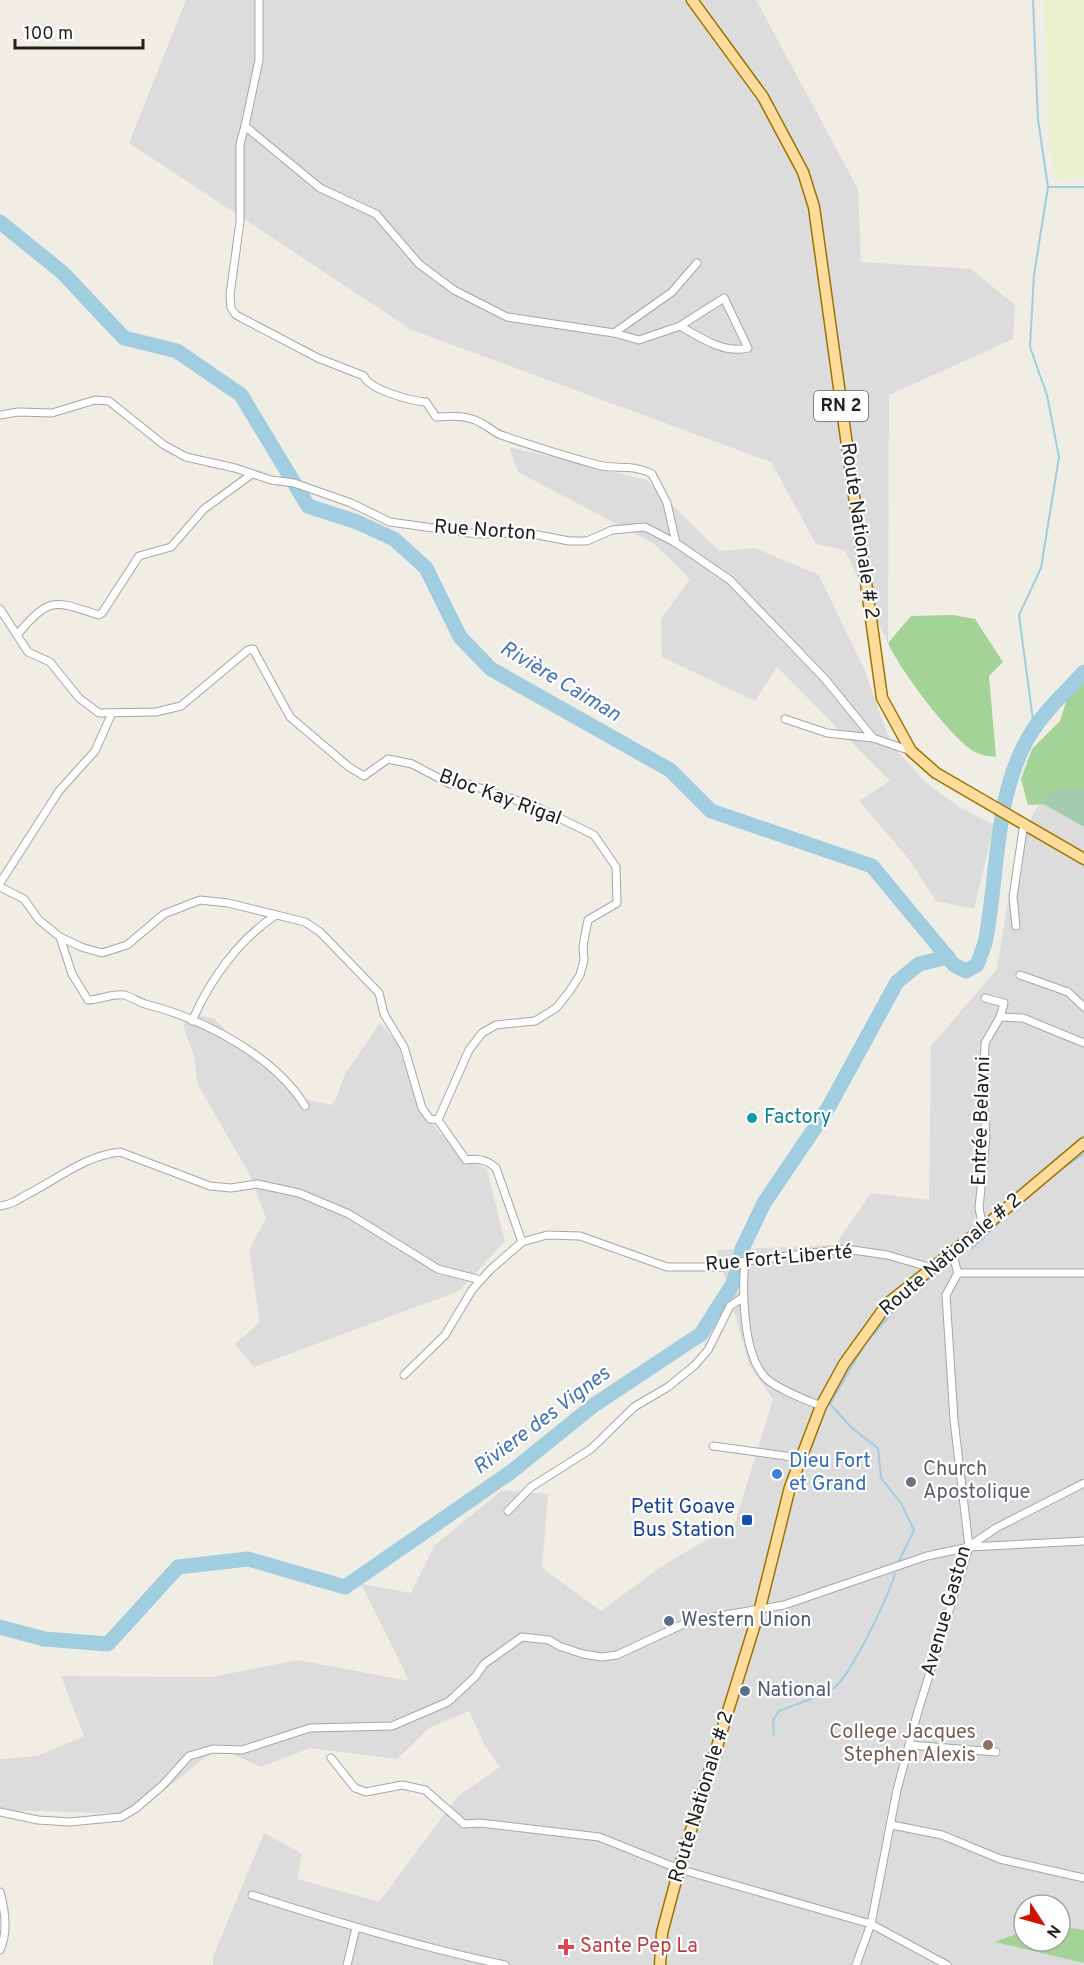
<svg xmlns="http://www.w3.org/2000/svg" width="1084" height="1965" font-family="Overpass,sans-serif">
	<rect width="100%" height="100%" fill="#f0ede4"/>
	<g fill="#dddcdc" fill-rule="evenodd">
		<path d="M186,0H756L858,189L861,262L971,269L1015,305L1013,339L889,395L888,643L845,550L816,544L771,462L412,330L129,143Z"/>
		<path d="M509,447L647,480L719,551L755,548L819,575L864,669L891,744L925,782L959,807L994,825L974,909L936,901L908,858L859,801L890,781L777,667L755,701L662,657L661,619L690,579L653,543L518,472Z"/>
		<path d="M1040,802L1084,827V1965H213V1957L264,1833L302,1854L297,1879L379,1902L458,1796L500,1767L484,1744L469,1711L429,1728L397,1759L310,1748L261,1767L218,1747L135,1814L0,1810V1759L38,1756L84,1736L61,1676L212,1677L298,1660L409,1681L361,1584L411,1593L435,1545L502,1490L548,1494L542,1568L601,1611L662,1566L735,1523L773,1399L749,1365L717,1250L835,1245L871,1193L929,1200L931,1046L997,969L1018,842ZM1024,1905H1060V1941H1024Z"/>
		<path d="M200,1015L215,1019L235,1040L264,1062L296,1097L331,1105L335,1101L345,1074L380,1023L397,1043L423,1118L435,1127L457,1152L487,1170L505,1241L459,1291L254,1367L235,1344L260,1322L249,1250L266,1218L250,1175L198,1085L193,1052L183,1027L188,1017Z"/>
	</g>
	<path fill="#ebf1ce" d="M1044,0H1084V177L1056,181L1049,140Z"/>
	<g fill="#a3d396">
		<path d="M953,615L975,619L1003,662L989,676L996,757C989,756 979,755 973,751C949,735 900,670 888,643L911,616Z"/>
		<path d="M1084,677V802L1028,805L1021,779L1032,749L1060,721L1071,686Z"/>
		<path d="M1060,1926L1084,1930V1963L995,1942L1024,1931V1941H1060Z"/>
	</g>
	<path fill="#a4cbad" d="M1054,788L1084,789V827L1040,802Z"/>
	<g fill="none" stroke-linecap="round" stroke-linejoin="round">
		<g stroke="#a1cde1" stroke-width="2">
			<path d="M1033,0L1038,120L1048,187"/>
			<path d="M1034,728L1019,615L1041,568L1059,457L1047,395L1030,347L1034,275L1048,187H1084"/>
			<path d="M1061,1169L1084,1154"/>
			<path d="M972,1248L1005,1217"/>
			<path d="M898,1563L914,1530L901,1503L881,1478L878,1448L852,1428L830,1404L865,1344L903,1300L946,1264"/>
			<path d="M833,1689C852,1674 887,1599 895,1574"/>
			<path d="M774,1735L773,1720L779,1711L821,1695"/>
		</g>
		<g stroke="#a1cde1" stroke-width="15">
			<path d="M0,222L63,273L124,338L177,351L241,395L308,506L357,522L394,539L426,568L460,637L491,669L670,770L711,811L872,866L954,965L966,971L977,965L985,943C999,875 993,791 1033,730C1046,709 1067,691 1084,672"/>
			<path d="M0,1627L44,1639L108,1644L178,1567L248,1559L345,1587L511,1472L594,1405L701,1334L734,1282L742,1249L764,1203L827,1110L897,982L919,964L948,957"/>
		</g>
		<g stroke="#a6a6a6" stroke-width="9">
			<g id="street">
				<path d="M259,0V60L245,126L320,188L376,214L419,264L454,290L507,317L614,333L639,340L680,326L724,298L748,348C724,354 701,338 680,326"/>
				<path d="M245,126L240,144V222L230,295L231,308L236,315L318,358L364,376C369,390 412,401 426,402L436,417C451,416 468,415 481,423C488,426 493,432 501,435C533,446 565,456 598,465C617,470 630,463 652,474L667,503L676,543"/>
				<path d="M614,333L672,292L697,263"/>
				<path d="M0,415L18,412L52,413L95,400L109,401L164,445L186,457L235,468L271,480L294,483L351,503L390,522L477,534L528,533L569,541H587L612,530L645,527L676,543L730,580L825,679L873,738L911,751"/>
				<path d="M0,609L28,652L50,662L79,698L99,713L156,712L181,706L248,650L253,649L290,717L349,767L364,776L388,759L412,764L450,784H468L539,808L594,835L616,867L617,903L588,920L583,946L584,960L580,975L569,992L556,1008L535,1021L496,1025L482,1033L469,1050L438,1120"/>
				<path d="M17,635C51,595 54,601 99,615L102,613L139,556L171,547L204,509L252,474"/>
				<path d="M785,719L827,733L873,738"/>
				<path d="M0,883L59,791L95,751L112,713"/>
				<path d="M0,887L24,899L39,920L60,937L81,947L102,953L127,945L164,914L200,900L228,903L305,922L320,932L379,993L384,1014L404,1047L422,1108L430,1119L438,1120L466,1160C477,1158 488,1160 496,1168L522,1242"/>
				<path d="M1016,926L1013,897L1024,823"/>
				<path d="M60,937L72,974L88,1000C100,1000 112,993 124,995C132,997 138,1002 145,1004C201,1018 274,1055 305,1106"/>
				<path d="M1020,975L1068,992L1084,1007"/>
				<path d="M985,998L1004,1003L1000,1017L1023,1018L1084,1043"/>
				<path d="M192,1021C210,980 238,940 276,915"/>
				<path d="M0,1206C10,1205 18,1200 26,1195C58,1179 84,1156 120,1152L210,1186L231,1188L257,1184L299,1193L349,1214L438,1269L481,1280"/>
				<path d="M983,1228L979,1208L986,1137L983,1088L985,1043L1000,1017"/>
				<path d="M745,1261C742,1291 743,1350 763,1375C772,1387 806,1400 821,1406"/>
				<path d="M958,1273H1084"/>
				<path d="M404,1375L445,1335L472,1290L490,1270L522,1242L547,1235L580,1236L667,1267H723L745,1261L846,1249L887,1255L932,1268"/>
				<path d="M713,1446L800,1458"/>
				<path d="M508,1511L531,1487L591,1449L634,1407L668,1387L695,1365L708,1350L730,1306L742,1298"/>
				<path d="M971,1545L996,1528L1084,1483"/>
				<path d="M910,1745L996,1752"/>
				<path d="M331,1758L355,1788L366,1792L402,1785L425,1790L464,1824L480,1823L599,1837L679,1869L871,1924L947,1965"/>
				<path d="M0,1812L38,1820L70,1822L121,1817L135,1809L163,1785L189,1756L213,1749L242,1750L310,1728L392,1726L448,1702L475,1677L484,1664L522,1637L549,1640L559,1646L583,1654L602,1657L617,1655L690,1621L784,1605L927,1556L969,1547L1084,1541"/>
				<path d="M892,1825L942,1835L1000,1859L1084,1878"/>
				<path d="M0,1892C5,1910 8,1933 0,1950"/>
				<path d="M252,1895C336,1922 419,1947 505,1965"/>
				<path d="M347,1965L356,1928"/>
				<path d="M856,1965L871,1924L897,1790L918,1711L969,1547L954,1420L946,1295L958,1273L952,1253"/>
			</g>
		</g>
		<g stroke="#9a7400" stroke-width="13">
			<g id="primary">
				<path d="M692,0L763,97L803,172L814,207L882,698L911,751L936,773L1084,859"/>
				<path d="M660,1965L662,1933L679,1869L760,1608L790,1487L821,1406L844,1364L888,1303L983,1228L1084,1143"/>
			</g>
		</g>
		<use href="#street" stroke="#fff" stroke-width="7"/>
		<use href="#primary" stroke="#ffdc9b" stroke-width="10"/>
	</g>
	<circle fill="#0f9aa8" stroke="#fff" stroke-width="2" cx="752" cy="1118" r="6"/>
	<circle fill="#3f7fe0" stroke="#fff" stroke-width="2" cx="777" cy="1474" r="6"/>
	<circle fill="#6b7280" stroke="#fff" stroke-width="2" cx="911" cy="1482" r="6"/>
	<rect fill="#1a4fb4" stroke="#fff" stroke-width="2" x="741" y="1514" width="12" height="12" rx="3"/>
	<g fill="#5c6f8a" stroke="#fff" stroke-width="2">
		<circle cx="669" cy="1621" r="6"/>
		<circle cx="745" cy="1691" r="6"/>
	</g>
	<circle fill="#8d6e63" stroke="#fff" stroke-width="2" cx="988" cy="1745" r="6"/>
	<path fill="#e0444e" stroke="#fff" stroke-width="2" d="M563 1938h6v6h6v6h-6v6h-6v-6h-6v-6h6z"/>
	<g text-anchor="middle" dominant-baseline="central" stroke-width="4.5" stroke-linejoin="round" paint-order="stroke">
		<rect fill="#fff" stroke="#626262" stroke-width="1.5" x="814" y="391" width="54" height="30" rx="4.5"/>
		<g font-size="18" font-weight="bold" fill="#1f1f1f">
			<text x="841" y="406">RN 2</text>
		</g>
		<g font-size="20" fill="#1f1f1f" stroke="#fff">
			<text transform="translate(485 531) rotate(4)">Rue Norton</text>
			<text transform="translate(859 531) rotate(82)">Route Nationale # 2</text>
			<text transform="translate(500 798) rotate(20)">Bloc Kay Rigal</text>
			<text transform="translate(982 1121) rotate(-88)">Entrée Belavni</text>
			<text transform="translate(951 1255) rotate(-40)">Route Nationale # 2</text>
			<text transform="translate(779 1259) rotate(-5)">Rue Fort-Liberté</text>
			<text transform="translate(947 1611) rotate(-74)">Avenue Gaston</text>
			<text transform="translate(702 1797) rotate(-73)">Route Nationale # 2</text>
		</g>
		<g font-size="20" fill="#0d838f" stroke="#fff" text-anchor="start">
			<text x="764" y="1118">Factory</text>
		</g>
		<g font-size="20" fill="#366cbe" stroke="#fff" text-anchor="start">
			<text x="789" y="1462">Dieu Fort<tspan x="789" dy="23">et Grand</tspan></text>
		</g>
		<g font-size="20" fill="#5b616d" stroke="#fff" text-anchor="start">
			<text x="923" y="1470">Church<tspan x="923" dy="23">Apostolique</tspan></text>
		</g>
		<g font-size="20" fill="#164399" stroke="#fff" text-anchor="end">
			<text x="735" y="1508">Petit Goave<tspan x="735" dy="23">Bus Station</tspan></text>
		</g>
		<g font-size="20" fill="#4e5e75" stroke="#fff" text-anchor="start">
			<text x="681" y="1621">Western Union</text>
			<text x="757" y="1691">National</text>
		</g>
		<g font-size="20" fill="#785e54" stroke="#fff" text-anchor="end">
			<text x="976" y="1733">College Jacques<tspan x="976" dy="23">Stephen Alexis</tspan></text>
		</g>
		<g font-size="20" fill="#be3a42" stroke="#fff" text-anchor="start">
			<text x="580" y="1947">Sante Pep La</text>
		</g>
		<g font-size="21" font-style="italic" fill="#4373b6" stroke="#fff">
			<text transform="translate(560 682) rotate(31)">Rivière Caiman</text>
			<text transform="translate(542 1421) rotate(-37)">Riviere des Vignes</text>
		</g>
	</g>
	<g transform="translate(1042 1923) rotate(126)"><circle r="28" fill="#ffffff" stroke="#a5a5a5" stroke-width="1.5"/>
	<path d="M0-4.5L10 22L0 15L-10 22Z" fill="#ce1200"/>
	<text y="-9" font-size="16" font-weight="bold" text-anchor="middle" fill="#1f1f1f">N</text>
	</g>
	<path d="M15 39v9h128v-9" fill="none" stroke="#1f1f1f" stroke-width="3"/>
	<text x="24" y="39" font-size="18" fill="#1f1f1f" stroke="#ffffff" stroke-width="4.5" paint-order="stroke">100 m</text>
</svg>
